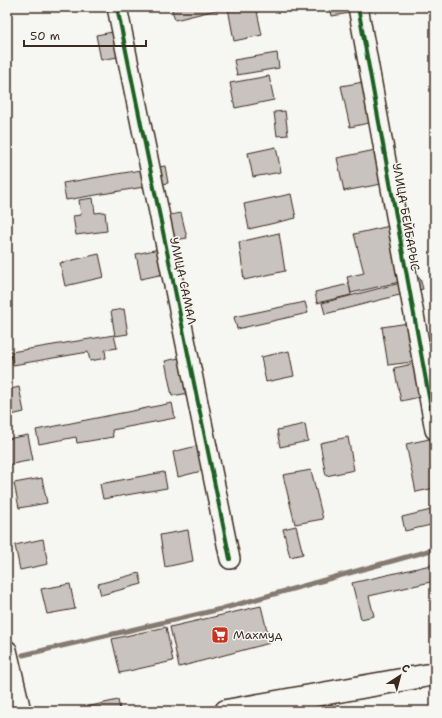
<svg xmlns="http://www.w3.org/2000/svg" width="442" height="718" font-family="'Shantell Sans',sans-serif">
	<rect width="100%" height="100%" fill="#f6f6f2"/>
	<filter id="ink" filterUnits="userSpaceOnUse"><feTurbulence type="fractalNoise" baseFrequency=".025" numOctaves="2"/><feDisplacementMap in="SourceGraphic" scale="8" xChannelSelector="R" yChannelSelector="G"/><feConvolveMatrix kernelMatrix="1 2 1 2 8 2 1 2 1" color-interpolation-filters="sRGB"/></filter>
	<g filter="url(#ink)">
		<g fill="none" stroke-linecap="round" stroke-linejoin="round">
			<path stroke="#857a71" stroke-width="5" d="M23,655L221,609L435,549"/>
		</g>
		<g fill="#c8c3be" stroke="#3b2a1e">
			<path d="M171,7H228L175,20Z"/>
			<path d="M233,7H256L262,35L234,41L228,8Z"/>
			<path d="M330,7H356V12L332,16Z"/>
			<path d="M124,30L129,55L101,60L96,35Z"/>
			<path d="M277,53L279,68L237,75L234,60Z"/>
			<path d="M269,76L274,100L235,108L230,83Z"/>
			<path d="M369,81L378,121L350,127L341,86Z"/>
			<path d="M285,111L288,135L277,136L274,112Z"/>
			<path d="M276,147L281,172L253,177L248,153Z"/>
			<path d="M380,149L387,183L344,191L337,158Z"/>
			<path d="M165,166L168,183L66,200L63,183Z"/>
			<path d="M291,194L296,218L249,229L244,204Z"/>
			<path d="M93,198L95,213L105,212L107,231L76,235L73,216L81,215L79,200Z"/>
			<path d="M181,213L187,238L159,243L153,218Z"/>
			<path d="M394,225L408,280L351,293L347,277L364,273L354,234Z"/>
			<path d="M279,233L285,271L244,280L239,242Z"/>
			<path d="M168,247L173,272L141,279L136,254Z"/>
			<path d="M99,254L104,277L65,286L60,263Z"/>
			<path d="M420,278L423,289L325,314L322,303Z"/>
			<path d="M349,284L351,295L317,303L315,292Z"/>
			<path d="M305,302L308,313L237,329L234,317Z"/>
			<path d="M124,309L128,334L115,336L111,311Z"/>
			<path d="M415,322L420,361L388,365L382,327Z"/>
			<path d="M114,335L117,348L105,350L106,358L90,361L88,352L13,365L11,352Z"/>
			<path d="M289,351L294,376L266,382L261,357Z"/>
			<path d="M193,355L200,391L172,396L165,361Z"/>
			<path d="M422,362L429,395L401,401L394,368Z"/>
			<path d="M19,387L24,412L7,416V390Z"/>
			<path d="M172,403L175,418L112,430L113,437L77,443L76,437L39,444L36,430Z"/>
			<path d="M305,424L308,441L280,447L277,430Z"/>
			<path d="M28,435L33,460L7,465V439Z"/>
			<path d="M348,437L354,470L326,476L320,443Z"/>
			<path d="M434,438L435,488L416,492L406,444Z"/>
			<path d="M216,441L221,466L178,477L173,452Z"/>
			<path d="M311,470L323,519L295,524L283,475Z"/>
			<path d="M164,472L167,488L103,499L100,484Z"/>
			<path d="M42,478L47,503L19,508L14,483Z"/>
			<path d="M435,509V524L405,531L402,517Z"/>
			<path d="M296,526L303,554L290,557L283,529Z"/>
			<path d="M188,530L193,561L165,567L160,535Z"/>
			<path d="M43,539L48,564L20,570L15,545Z"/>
			<path d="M435,564V581L369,596L374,616L361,619L352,583Z"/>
			<path d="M139,573L142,584L101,595L98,584Z"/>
			<path d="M70,584L75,609L47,614L41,589Z"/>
			<path d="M261,606L270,643L179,667L170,627Z"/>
			<path d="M166,627L173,661L120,673L112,639Z"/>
			<path d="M118,700L120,710L87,711L86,707Z"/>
		</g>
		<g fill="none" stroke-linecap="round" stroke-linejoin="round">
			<g stroke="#3b2a1e" stroke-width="22">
				<g id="street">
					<path d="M117,7L230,559"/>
					<path d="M358,7L435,430"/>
					<path d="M7,650L21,711"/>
				</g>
			</g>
			<g stroke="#3b2a1e" stroke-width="25">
				<path id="primary" d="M226,711L435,674"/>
			</g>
			<use href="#street" stroke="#f6f6f2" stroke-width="19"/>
			<use href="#primary" stroke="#f6f6f2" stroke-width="22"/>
			<g stroke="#f6f6f2" stroke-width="6">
				<g id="cycleway">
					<path d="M117,7L230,559"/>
					<path d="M358,7L435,430"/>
				</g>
			</g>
			<use href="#cycleway" stroke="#1b5e20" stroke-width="4"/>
		</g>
	</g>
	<defs>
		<g id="supermarket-square" transform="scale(0.9)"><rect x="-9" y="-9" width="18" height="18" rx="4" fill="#c8321e" stroke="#f6f6f2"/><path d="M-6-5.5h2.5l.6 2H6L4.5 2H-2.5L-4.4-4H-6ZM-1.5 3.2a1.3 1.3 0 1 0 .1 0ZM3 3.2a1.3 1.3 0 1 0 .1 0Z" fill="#fff"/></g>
	</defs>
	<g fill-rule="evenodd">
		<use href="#supermarket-square" x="220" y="635"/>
	</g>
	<g text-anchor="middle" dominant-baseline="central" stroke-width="3" stroke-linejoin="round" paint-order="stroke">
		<g font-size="12" fill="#3b2a1e" stroke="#f6f6f2">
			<text transform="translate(406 217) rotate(80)">УЛИЦА БЕЙБАРЫС</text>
			<text transform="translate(183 281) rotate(78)">УЛИЦА САМАЛ</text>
		</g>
		<g font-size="12" fill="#3b2a1e" stroke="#f6f6f2" text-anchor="start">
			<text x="233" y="635">Махмуд</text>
		</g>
	</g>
	<rect width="442" height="718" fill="none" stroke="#f6f6f2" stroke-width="24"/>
	<rect x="12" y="12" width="418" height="694" fill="none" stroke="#3b2a1e" stroke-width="1.5" filter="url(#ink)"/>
	<g transform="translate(400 676) rotate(36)" stroke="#f6f6f2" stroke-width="3" paint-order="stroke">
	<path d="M0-3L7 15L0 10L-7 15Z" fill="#3b2a1e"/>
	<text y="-6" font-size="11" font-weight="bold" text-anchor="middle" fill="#3b2a1e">С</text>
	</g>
	<path d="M24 40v6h122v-6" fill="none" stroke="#3b2a1e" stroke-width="2"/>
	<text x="30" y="40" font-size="12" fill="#3b2a1e" stroke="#f6f6f2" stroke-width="3" paint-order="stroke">50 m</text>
</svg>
